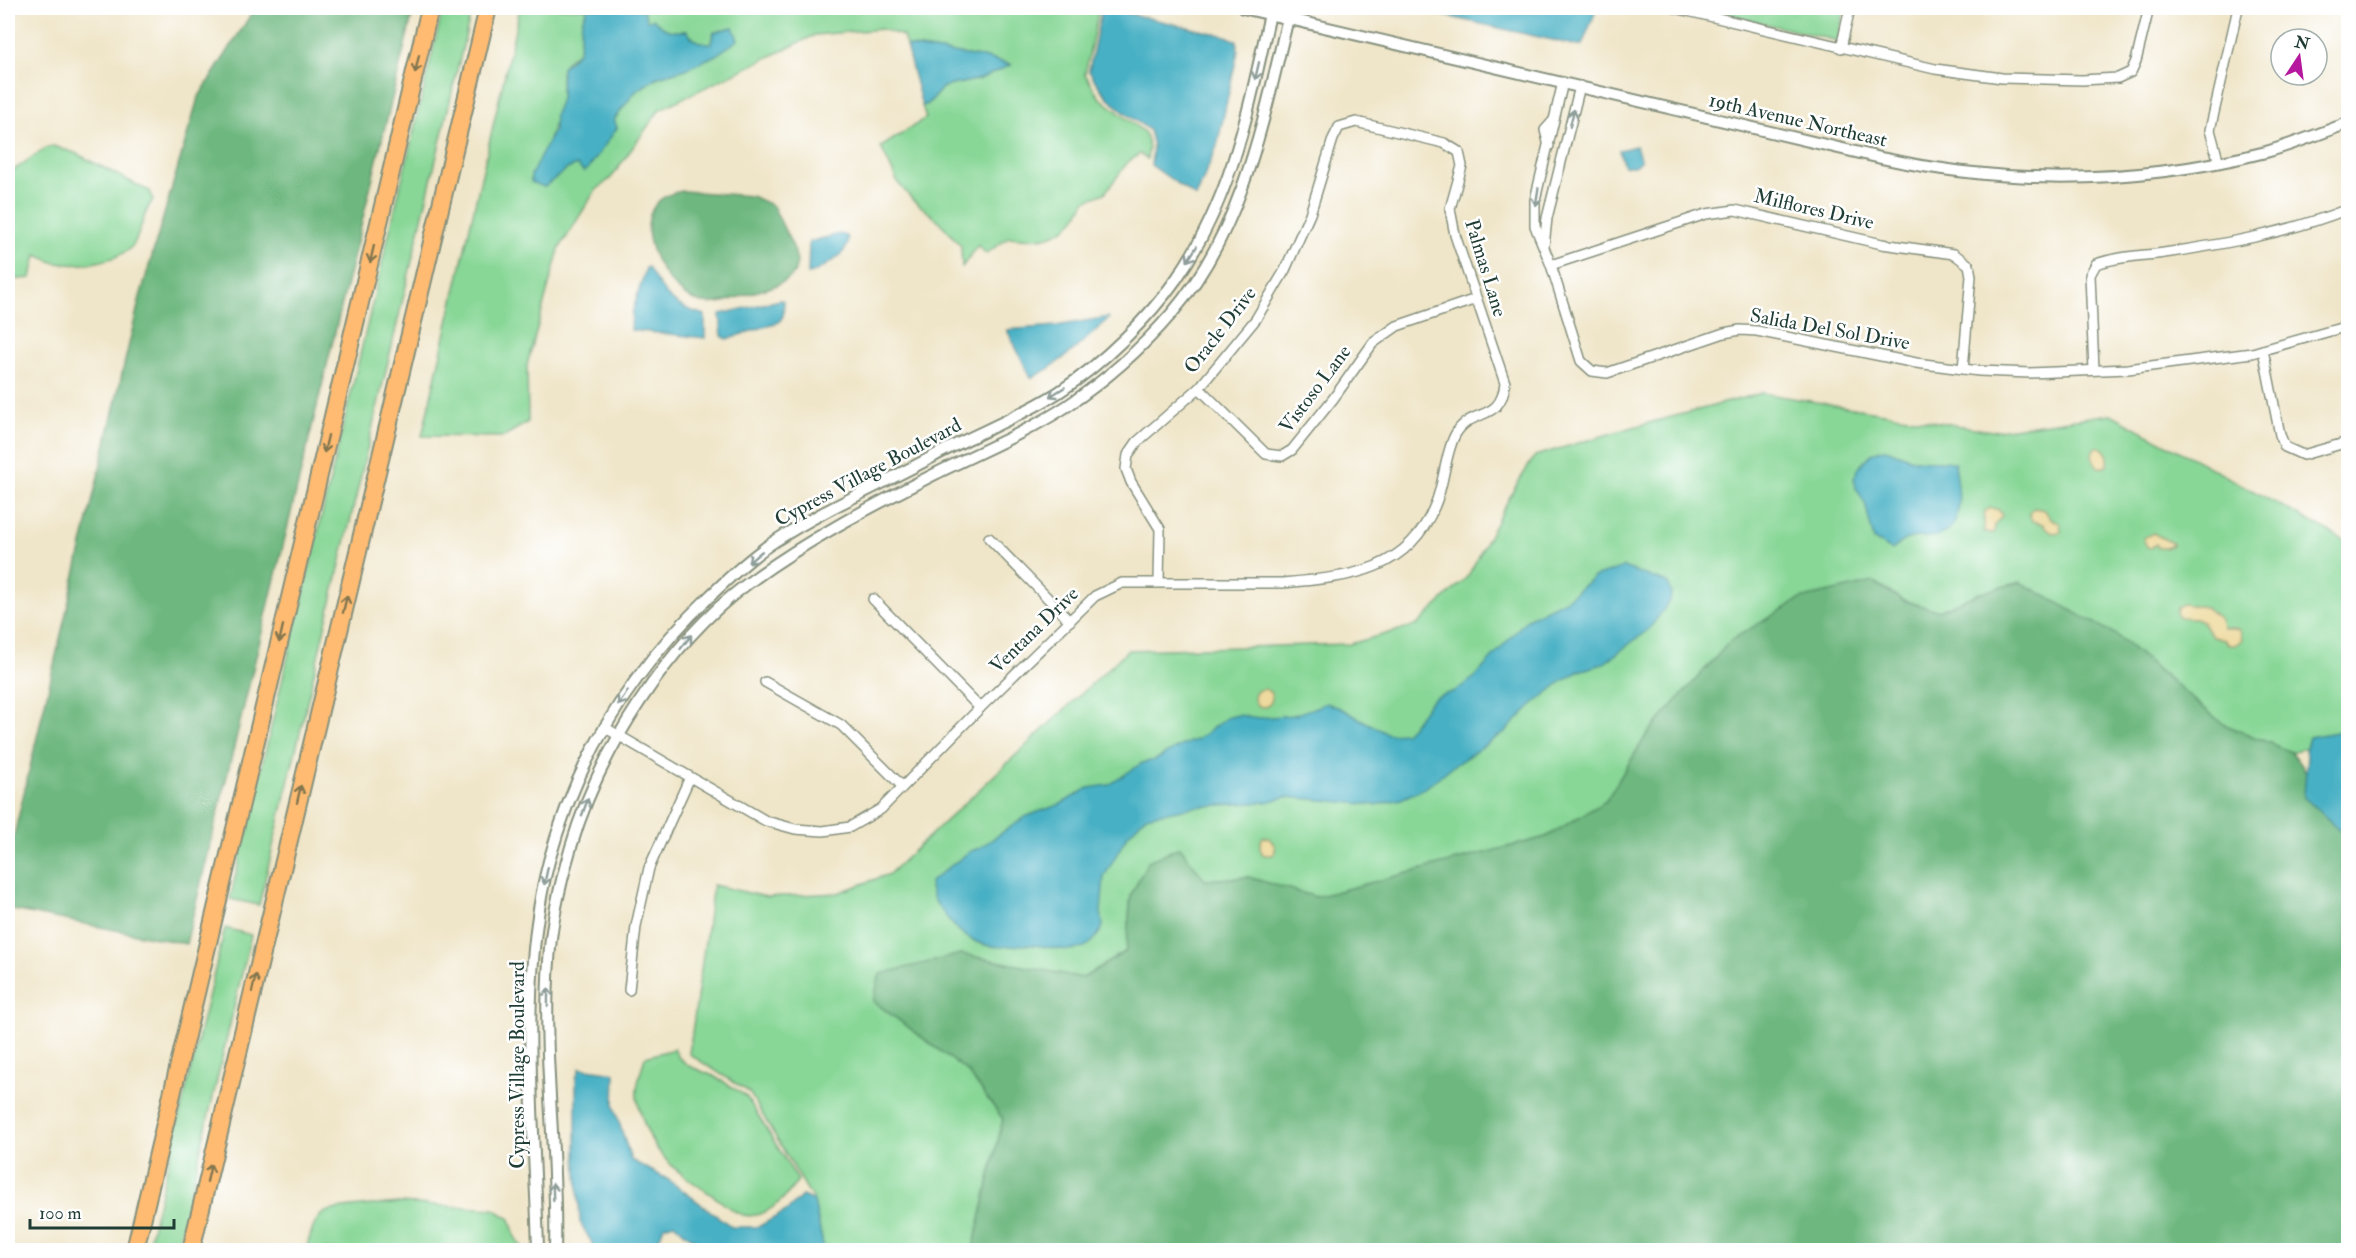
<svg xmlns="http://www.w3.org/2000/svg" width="2356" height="1258" font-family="'IM FELL Double Pica',serif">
	<rect width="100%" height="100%" fill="#fff"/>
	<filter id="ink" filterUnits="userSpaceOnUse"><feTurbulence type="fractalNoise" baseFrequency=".0167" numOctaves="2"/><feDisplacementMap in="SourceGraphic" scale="12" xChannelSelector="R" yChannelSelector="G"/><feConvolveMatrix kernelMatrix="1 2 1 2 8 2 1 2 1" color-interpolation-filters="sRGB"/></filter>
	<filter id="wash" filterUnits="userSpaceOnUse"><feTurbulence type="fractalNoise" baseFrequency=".008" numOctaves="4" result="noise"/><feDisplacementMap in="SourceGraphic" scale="24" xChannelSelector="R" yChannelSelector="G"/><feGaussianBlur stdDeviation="1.35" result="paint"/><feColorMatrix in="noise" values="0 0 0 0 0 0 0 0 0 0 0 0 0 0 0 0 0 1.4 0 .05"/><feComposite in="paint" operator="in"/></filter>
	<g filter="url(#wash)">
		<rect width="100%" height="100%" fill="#efe5c8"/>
		<g fill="#88d797" stroke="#548a66" stroke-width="1.5">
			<path d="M443,8H472L259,905L230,899Z"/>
			<path d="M520,8H588L582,21L579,51C573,55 565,61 562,68C559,78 563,91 561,101C553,128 543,154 538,183L544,186L567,169L577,164L584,172L617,128L614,120L635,92L658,77L686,69L737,40L733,27L714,32L711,44C699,43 693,41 687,31C673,32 663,31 654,20H647L643,9L636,8L1099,9L1085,74L1099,97L1145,133L1149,147L1147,159L1140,154L1128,162L1105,193L1085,201C1070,236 1044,242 1009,237L986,254L978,245L962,267L961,246L939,221L912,199L898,183L881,147L926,118L922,106L928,104L943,87L980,79L1010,64L987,58L906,46L903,36L881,29L815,35L660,109L611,178L595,191L559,249L527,365L528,422L503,437L422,436Z"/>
			<path d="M1698,8H1845L1838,41Z"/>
			<path d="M53,146L75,153L143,188L150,191L153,200C143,212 142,228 135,242C124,262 78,267 57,263C50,262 43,257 36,255L31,278L8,280V174L46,148Z"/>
			<path d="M1762,393L1992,431L2111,414L2348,542V735L2291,752L2223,724L2115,634L1979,593L1939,611L1902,600L1873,582L1647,734L1606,801L1546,837L1316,897L1248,877L1205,880L1131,895L1126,951L1083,978L961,954L873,1001L967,1071L1003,1119L973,1250H824L814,1201L749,1092L689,1054L713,885L767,897L838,893L889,874L1128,650L1350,644L1417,625L1468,576L1514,489L1535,456L1626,429Z"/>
			<path d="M225,928L251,935L177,1250H147Z"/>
			<path d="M674,1049L678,1057L689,1066L716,1077L746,1096L798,1180C787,1197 766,1220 743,1215C731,1212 722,1201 712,1195C670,1168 647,1150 637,1097C635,1086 642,1069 645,1057Z"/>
			<path d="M399,1203L494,1209L510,1219L515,1237L524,1250H306C309,1240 314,1218 324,1213C336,1206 383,1205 399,1203Z"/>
		</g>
		<g fill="#6eb880" stroke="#467a5a" stroke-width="1.5">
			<path d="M255,8H414L186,944L8,909V861L140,297L198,98Z"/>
			<path d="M683,191L752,196L773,206L794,249L797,262L794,274C781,286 765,289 748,294C733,299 715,307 699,302C656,288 618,200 683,191Z"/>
			<path d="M1873,582L1902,600L1939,611L1979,593L2020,582L2115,634L2223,724L2291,752L2306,772L2304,797L2348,833V1250H973L1003,1119L967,1071L873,1001L880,974L961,954L1083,978L1126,951L1131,895L1148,861L1180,847L1205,880L1248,877L1316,897L1546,837L1606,801L1647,734L1731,640L1800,599Z"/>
		</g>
		<g fill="#eeda9e" stroke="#868c69" stroke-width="1.5">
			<path d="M2099,447C2107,450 2109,456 2108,464L2101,468L2097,466L2092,457L2093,450Z"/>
			<path d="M1991,508L1999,510L2002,516L1995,524L1994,532L1990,534L1984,532C1984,528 1984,515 1985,511Z"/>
			<path d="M2034,508L2045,510L2050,519L2060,523L2061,532L2052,533L2043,524L2032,521L2029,513Z"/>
			<path d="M2153,533L2172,543V545L2166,548H2158L2156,544L2151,548L2147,547L2143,538Z"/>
			<path d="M2183,604L2205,607L2219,618L2223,628H2235L2240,630L2242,640L2235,645H2229L2224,639L2212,637L2202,621L2196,618L2179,617L2176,613L2177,608Z"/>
			<circle cx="1263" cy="698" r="9"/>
			<path d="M1263,837L1269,838L1275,846V852L1273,855H1264C1259,851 1259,842 1263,837Z"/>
		</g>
		<g fill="#46b0c4" stroke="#32767c" stroke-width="1.5">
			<path d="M588,8L643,9L647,20L654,19C663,31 673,32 687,31C693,41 699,43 711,43L714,32L733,27L738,40L716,55L686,69L657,77L635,92L614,119L617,128L588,169L584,172L577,165L567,169L544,187L531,182V175L554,130L555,114L561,99L562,68L579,51L582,21Z"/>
			<path d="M1105,8L1226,36L1237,41L1238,51L1217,146L1196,197L1151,165L1153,146L1149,130C1121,111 1106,100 1089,71L1101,13Z"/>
			<path d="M1411,8H1597L1582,45H1574Z"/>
			<path d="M906,46L987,58L1011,65L980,79L943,87L928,104L922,106Z"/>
			<path d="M1636,146L1641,161L1634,166H1624L1619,150Z"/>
			<path d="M839,234L847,236C852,254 826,264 813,273L808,274L809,242Z"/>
			<path d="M648,267C664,295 673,307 705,315V338L631,330L632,313L646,268Z"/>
			<path d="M780,300L784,301L783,316L779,322L727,339L722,336L720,314Z"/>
			<path d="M1108,317L1109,318C1088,338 1057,367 1031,378L1007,330L1056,326Z"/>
			<path d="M1885,449C1896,452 1906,458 1917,460C1930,462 1943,459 1955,463C1958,487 1968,528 1936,536C1927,538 1916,536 1908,539C1902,541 1897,546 1892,550L1874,540L1865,503L1856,488L1854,478C1860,464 1869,451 1885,449Z"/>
			<path d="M1623,567L1668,583L1671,593L1670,601L1649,629L1603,664L1579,671L1561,682L1531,706L1505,732L1453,766L1425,788L1401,799L1376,805L1287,797L1266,802L1193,807L1146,816L1127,836L1104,877L1101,912L1103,926C1086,962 1062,947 1031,945C1022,944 1013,946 1003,947C976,947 960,935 945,915C937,905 929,895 930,882L969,852L979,848L1027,816L1061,804L1088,788L1109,785L1142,763L1155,760L1180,746L1198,739L1226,718L1238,715L1259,718L1294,715L1327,703L1340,708L1388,734L1405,733L1414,724L1429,703L1436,697L1455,691L1475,677L1527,619L1567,599L1594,577Z"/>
			<path d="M2348,730V834L2342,832L2304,797L2307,755L2305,751L2309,737Z"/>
			<path d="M580,1068L615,1073L614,1106L631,1160L667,1179L732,1227H758L788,1210L802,1196L814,1201L824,1250H716L687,1235L674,1223L664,1226L655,1250H596L580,1222L576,1156V1078Z"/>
		</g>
	</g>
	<g filter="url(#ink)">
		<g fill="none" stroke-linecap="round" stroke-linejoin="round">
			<g stroke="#87917e" stroke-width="12">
				<g id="minor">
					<path d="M1675,8L1935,69L2002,78L2082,80L2118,78L2131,72L2136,61L2149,8"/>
					<path d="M1288,18L1292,8"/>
					<path d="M1841,48L1850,8"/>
					<path d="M1563,82L1535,200V226L1551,265L1581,361L1592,371L1607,373L1724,333L1740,330L1757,331L1916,363L1979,371L2030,373L2128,369L2252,353L2348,326"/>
					<path d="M1549,146L1545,130L1554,120"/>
					<path d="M2219,163L2210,130L2238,8"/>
					<path d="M1544,246L1547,218L1580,86"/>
					<path d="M1551,265L1706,214L1735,210L1882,244L1954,254L1969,265L1971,276L1963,369"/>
					<path d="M2263,350L2280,435L2285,447L2303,455L2348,442"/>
					<path d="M2094,370L2090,275L2096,264C2119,256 2141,256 2164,253C2227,244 2290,232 2348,209"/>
					<path d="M1199,388L1266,454L1282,456L1292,450L1333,399L1373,343L1397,326L1476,299"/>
					<path d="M989,538L1070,621"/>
					<path d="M873,599L980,708"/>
					<path d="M765,682L841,725L902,786"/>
					<path d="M604,727L766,821L795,829L823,831L850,827L881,809L980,708L1095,596L1122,583H1283C1347,577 1408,573 1435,505C1444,485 1445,454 1455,435C1471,406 1501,424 1505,383L1455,235L1450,209L1462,166L1459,152L1444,143L1356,122L1339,127L1333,139L1310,214L1285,270L1256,319L1199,388L1137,442L1128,455L1126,469L1131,482L1160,529L1159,582"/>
					<path d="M629,990L636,926L649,868L690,777"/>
				</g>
			</g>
			<g stroke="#87917e" stroke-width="14">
				<g id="tertiary">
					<path d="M1243,8L1881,158C2010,186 2139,184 2266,152C2294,144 2321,133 2348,123"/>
					<path d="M538,1250C535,1125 517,982 549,861C577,758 633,669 710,596C730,577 752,556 775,541C826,508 881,485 934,456C975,434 1020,417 1059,392C1101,365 1149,318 1177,278C1233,197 1249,107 1270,14"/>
					<path d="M555,1250C558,1154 542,1058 549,961C551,923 560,884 571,847C599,751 667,644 747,584C805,541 870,507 935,474C979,452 1026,433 1067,406C1106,380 1142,348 1172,313C1243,230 1263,121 1288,18"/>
				</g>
			</g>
			<g stroke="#87917e" stroke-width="20">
				<g id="motorway">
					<path d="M135,1250L430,8"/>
					<path d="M191,1250L488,8"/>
				</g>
			</g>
			<use href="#minor" stroke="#fff" stroke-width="9"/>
			<use href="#tertiary" stroke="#fff" stroke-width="10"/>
			<use href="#motorway" stroke="#febb71" stroke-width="16"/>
		</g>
		<defs><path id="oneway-shaft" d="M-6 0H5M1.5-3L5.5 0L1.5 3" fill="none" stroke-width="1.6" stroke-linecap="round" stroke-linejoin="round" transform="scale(1.5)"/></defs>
		<g stroke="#83764f">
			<use href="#oneway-shaft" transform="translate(417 64) rotate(103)"/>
			<use href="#oneway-shaft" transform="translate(372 254) rotate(103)"/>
			<use href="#oneway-shaft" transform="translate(326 444) rotate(103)"/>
			<use href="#oneway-shaft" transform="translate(345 604) rotate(-77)"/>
			<use href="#oneway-shaft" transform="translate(281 634) rotate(103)"/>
			<use href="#oneway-shaft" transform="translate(299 794) rotate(-77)"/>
			<use href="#oneway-shaft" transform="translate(254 983) rotate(-77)"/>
			<use href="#oneway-shaft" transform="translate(209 1173) rotate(-77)"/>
		</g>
		<g stroke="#8f9e9a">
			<use href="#oneway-shaft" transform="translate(1257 71) rotate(103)"/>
			<use href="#oneway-shaft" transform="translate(1572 118) rotate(-76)"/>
			<use href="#oneway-shaft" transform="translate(1537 197) rotate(99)"/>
			<use href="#oneway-shaft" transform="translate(1192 254) rotate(122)"/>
			<use href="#oneway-shaft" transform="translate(1057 392) rotate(148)"/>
			<use href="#oneway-shaft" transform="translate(755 557) rotate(140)"/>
			<use href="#oneway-shaft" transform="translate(686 642) rotate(-52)"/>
			<use href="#oneway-shaft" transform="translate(623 698) rotate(123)"/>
			<use href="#oneway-shaft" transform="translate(585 807) rotate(-70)"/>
			<use href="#oneway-shaft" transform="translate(546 876) rotate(102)"/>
			<use href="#oneway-shaft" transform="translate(548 997) rotate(-89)"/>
			<use href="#oneway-shaft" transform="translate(553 1192) rotate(-92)"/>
		</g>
	</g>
	<g text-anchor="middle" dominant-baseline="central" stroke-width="5" stroke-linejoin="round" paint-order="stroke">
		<g font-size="20" fill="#1f3d34" stroke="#fff">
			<text transform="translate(1798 120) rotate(13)">19th Avenue Northeast</text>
			<text transform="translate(1814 209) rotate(13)">Milflores Drive</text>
			<text transform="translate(1486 268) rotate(73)">Palmas Lane</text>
			<text transform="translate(1830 329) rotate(10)">Salida Del Sol Drive</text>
			<text transform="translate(1220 330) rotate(-52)">Oracle Drive</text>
			<text transform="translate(1315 389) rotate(-53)">Vistoso Lane</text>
			<text transform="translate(868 472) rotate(-28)">Cypress Village Boulevard</text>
			<text transform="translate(1034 630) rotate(-44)">Ventana Drive</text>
			<text transform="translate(517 1065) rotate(-90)">Cypress Village Boulevard</text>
		</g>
	</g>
	<rect width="2356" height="1258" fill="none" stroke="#fff" stroke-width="30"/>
	<g transform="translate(2299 57) rotate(13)"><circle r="28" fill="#ffffff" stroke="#a5b1ae" stroke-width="1.5"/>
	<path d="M0-4.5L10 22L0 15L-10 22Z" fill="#b5179e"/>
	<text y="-9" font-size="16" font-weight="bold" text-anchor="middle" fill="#1f3d34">N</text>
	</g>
	<path d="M30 1219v9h144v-9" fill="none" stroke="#1f3d34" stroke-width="3"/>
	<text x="39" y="1219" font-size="18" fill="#1f3d34" stroke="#ffffff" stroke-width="4.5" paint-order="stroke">100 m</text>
</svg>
